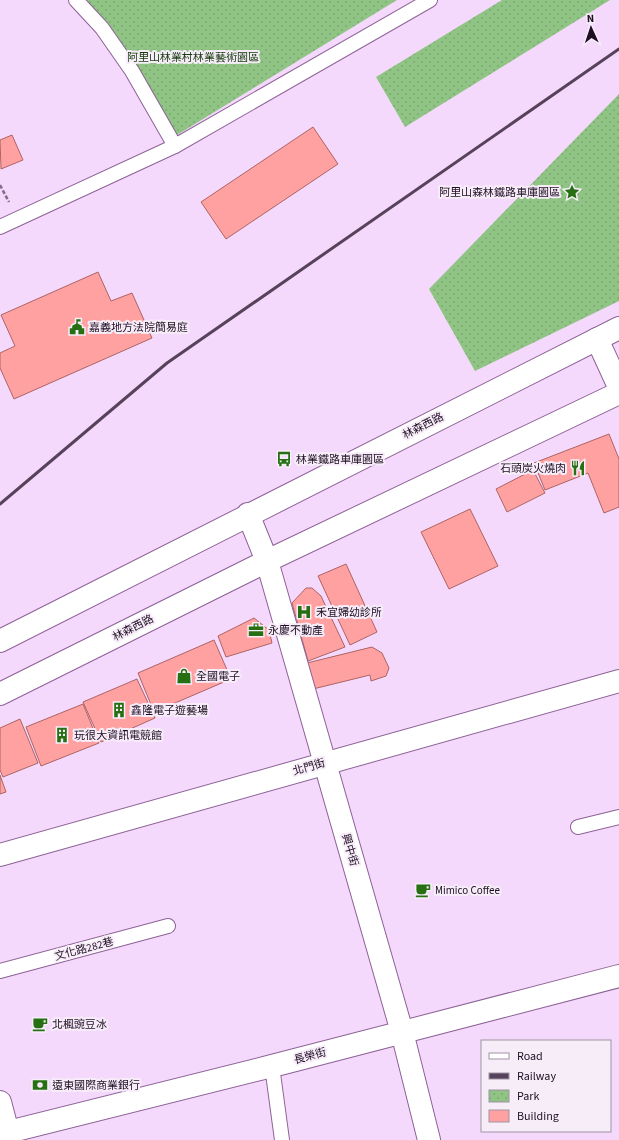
<svg xmlns="http://www.w3.org/2000/svg" width="619" height="1140" font-family="'Source Sans 3','Noto Sans TC',sans-serif">
	<defs>
		<pattern id="park-dots" width="8" height="8" patternUnits="userSpaceOnUse"><rect width="8" height="8" fill="#8fc484"/><path d="M2 2h.1M6 6h.1" fill="none" stroke="#7ba772" stroke-width="1.8" stroke-linecap="round"/></pattern>
	</defs>
	<rect width="100%" height="100%" fill="#f5d9fc"/>
	<g fill="url(#park-dots)">
		<path d="M84,0H397L177,135Z"/>
		<path d="M502,0H610L405,127L376,77Z"/>
		<path d="M619,94V301L475,371L429,289Z"/>
	</g>
	<g fill="#ffa1a1" stroke="#ac6464">
		<path d="M313,127L338,164L226,239L201,202Z"/>
		<path d="M12,135L23,160L1,169L0,140Z"/>
		<path d="M98,272L111,301L132,293L152,338L14,399L0,368V353L15,346L1,315Z"/>
		<path d="M609,434L619,459V507L604,513L588,473L545,490L534,463Z"/>
		<path d="M533,470L545,493L507,512L496,489Z"/>
		<path d="M470,509L498,566L449,589L421,532Z"/>
		<path d="M346,564L377,632L350,645L318,576Z"/>
		<path d="M306,588H312L321,596L345,647L308,661L292,603Z"/>
		<path d="M254,618L269,630L272,643L226,657L218,636Z"/>
		<path d="M214,640L231,679L154,712L138,673Z"/>
		<path d="M372,647L382,653L389,668L386,676L371,681L370,675L313,689L307,663Z"/>
		<path d="M137,679L155,718L101,742L83,702Z"/>
		<path d="M83,704L99,743L41,766L26,727Z"/>
		<path d="M20,719L38,763L3,777L0,770V728Z"/>
		<path d="M0,775L6,792L0,794Z"/>
	</g>
	<g fill="none" stroke-linecap="round" stroke-linejoin="round">
		<g stroke="#8d6296" stroke-width="16">
			<g id="service">
				<path d="M76,0L102,28L132,71L175,146"/>
				<path d="M0,227L175,146L430,0"/>
				<path d="M578,827L619,817"/>
				<path d="M0,971L168,926"/>
				<path d="M272,1066L282,1140"/>
			</g>
		</g>
		<g stroke="#8d6296" stroke-width="24">
			<g id="minor">
				<path d="M597,339L619,387"/>
				<path d="M248,514L267,561L402,1032L429,1140"/>
				<path d="M0,855L619,681"/>
				<path d="M0,1134L272,1066L619,976"/>
			</g>
		</g>
		<g stroke="#8d6296" stroke-width="24">
			<path id="tertiary" d="M0,1102L10,1140"/>
		</g>
		<g stroke="#8d6296" stroke-width="24">
			<g id="secondary">
				<path d="M0,641L619,328"/>
				<path d="M0,694L267,561L619,393"/>
			</g>
		</g>
		<path stroke="#816b87" stroke-width="2.5" stroke-dasharray="4 2" stroke-linecap="butt" d="M0,185L9,202"/>
		<use href="#service" stroke="#fff" stroke-width="14"/>
		<use href="#minor" stroke="#fff" stroke-width="22"/>
		<use href="#tertiary" stroke="#fff" stroke-width="22"/>
		<use href="#secondary" stroke="#fff" stroke-width="22"/>
		<path stroke="#56425b" stroke-width="3" d="M0,504L167,363L619,49"/>
	</g>
	<defs>
		<g id="sight-bare" transform="scale(1.2)"><path d="M0-6L1.8-2.2L6-1.7L2.9 1.2L3.7 5.4L0 3.3L-3.7 5.4L-2.9 1.2L-6-1.7L-1.8-2.2Z" fill="#267013" stroke="#f7edf9" stroke-width="2.5" paint-order="stroke"/></g>
		<g id="civic-bare" transform="scale(1.2)"><path d="M-.6-6.5H3V-4.5H.6V-3L4-1V1h2V6H-6V1h2V-1L-.6-3ZM-1.2 2.5V6h2.4V2.5Z" fill="#267013" stroke="#f7edf9" stroke-width="2.5" paint-order="stroke"/></g>
		<g id="bus-bare" transform="scale(1.2)"><path d="M-5-6H5V4H4V6H2V4H-2V6H-4V4H-5ZM-3.5-4V0h7V-4ZM-3.5 1.2v1.5H-2V1.2ZM2 1.2v1.5H3.5V1.2Z" fill="#267013" stroke="#f7edf9" stroke-width="2.5" paint-order="stroke"/></g>
		<g id="restaurant-bare" transform="scale(1.2)"><path d="M-5-6h1v4h1v-4h1v4h1v-4h1v5L-1.5 .5V6h-2V.5L-5-1ZM5-6V6H3V1.5H1.5Q1.5-4 5-6Z" fill="#267013" stroke="#f7edf9" stroke-width="2.5" paint-order="stroke"/></g>
		<g id="hospital-bare" transform="scale(1.2)"><path d="M-5-5h3v3.5h4V-5h3V5h-3V1.5h-4V5h-3Z" fill="#267013" stroke="#f7edf9" stroke-width="2.5" paint-order="stroke"/></g>
		<g id="office-bare" transform="scale(1.2)"><path d="M-6-3h4V-5.5h4V-3h4V5H-6ZM-1-4.5V-3h2v-1.5ZM-6 0V1H6V0Z" fill="#267013" stroke="#f7edf9" stroke-width="2.5" paint-order="stroke"/></g>
		<g id="shop-bare" transform="scale(1.2)"><path d="M-5-2.5h2.3a2.7 3.5 0 0 1 5.4 0H5L5.5 6h-11ZM-1.5-2.5h3a1.5 2.3 0 0 0-3 0Z" fill="#267013" stroke="#f7edf9" stroke-width="2.5" paint-order="stroke"/></g>
		<g id="building-bare" transform="scale(1.2)"><path d="M-4-6H4V6H1V3H-1V6H-4ZM-2.5-4.3h1.7v1.8h-1.7ZM.8-4.3h1.7v1.8H.8ZM-2.5-1h1.7V.8h-1.7ZM.8-1h1.7V.8H.8Z" fill="#267013" stroke="#f7edf9" stroke-width="2.5" paint-order="stroke"/></g>
		<g id="cafe-bare" transform="scale(1.2)"><path d="M-5.5-4.5H6V0H3Q3 3.5 0 3.5H-2.5Q-5.5 3.5-5.5 0ZM3-3.2v2h1.7v-2ZM-6 4.5H4V6H-6Z" fill="#267013" stroke="#f7edf9" stroke-width="2.5" paint-order="stroke"/></g>
		<g id="bank-bare" transform="scale(1.2)"><path d="M-6-4H6V4H-6ZM0-2.3a2.3 2.3 0 1 0 0 4.6a2.3 2.3 0 1 0 0-4.6Z" fill="#267013" stroke="#f7edf9" stroke-width="2.5" paint-order="stroke"/></g>
	</defs>
	<g fill-rule="evenodd">
		<use href="#sight-bare" x="572" y="192"/>
		<use href="#civic-bare" x="77" y="327"/>
		<use href="#bus-bare" x="284" y="459"/>
		<use href="#restaurant-bare" x="578" y="468"/>
		<use href="#hospital-bare" x="304" y="612"/>
		<use href="#office-bare" x="256" y="630"/>
		<use href="#shop-bare" x="184" y="676"/>
		<use href="#building-bare" x="119" y="710"/>
		<use href="#building-bare" x="62" y="735"/>
		<use href="#cafe-bare" x="423" y="890"/>
		<use href="#cafe-bare" x="40" y="1024"/>
		<use href="#bank-bare" x="40" y="1085"/>
	</g>
	<g text-anchor="middle" dominant-baseline="central" stroke-width="4" stroke-linejoin="round" paint-order="stroke">
		<g font-size="11" fill="#13390a" stroke="#f7edf9">
			<text x="193" y="57">阿里山林業村林業藝術園區</text>
		</g>
		<g font-size="11" fill="#1f0e23" stroke="#f7edf9" text-anchor="start">
			<text x="560" y="192" text-anchor="end">阿里山森林鐵路車庫園區</text>
			<text x="89" y="327">嘉義地方法院簡易庭</text>
			<text x="296" y="459">林業鐵路車庫園區</text>
			<text x="566" y="468" text-anchor="end">石頭炭火燒肉</text>
			<text x="316" y="612">禾宜婦幼診所</text>
			<text x="268" y="630">永慶不動產</text>
			<text x="196" y="676">全國電子</text>
			<text x="131" y="710">鑫隆電子遊藝場</text>
			<text x="74" y="735">玩很大資訊電競館</text>
			<text x="435" y="890">Mimico Coffee</text>
			<text x="52" y="1024">北楓豌豆冰</text>
			<text x="52" y="1085">遠東國際商業銀行</text>
		</g>
		<g font-size="11" fill="#1f0e23" stroke="#f7edf9">
			<text transform="translate(423 426) rotate(-27)">林森西路</text>
			<text transform="translate(133 628) rotate(-27)">林森西路</text>
			<text transform="translate(309 767) rotate(-16)">北門街</text>
			<text transform="translate(350 850) rotate(74)">興中街</text>
			<text transform="translate(84 949) rotate(-15)">文化路282巷</text>
			<text transform="translate(310 1056) rotate(-15)">長榮街</text>
		</g>
	</g>
	<rect x="481" y="1040" width="130" height="92" fill="#f7edf9" stroke="#a194a3"/>
	<rect x="489" y="1053" width="20" height="6" fill="#ffffff" stroke="#a194a3"/>
	<text x="517" y="1060" font-size="12" fill="#1f0e23">Road</text>
	<rect x="489" y="1073" width="20" height="6" fill="#56425b" stroke="#a194a3"/>
	<text x="517" y="1080" font-size="12" fill="#1f0e23">Railway</text>
	<rect x="489" y="1090" width="20" height="12" fill="url(#park-dots)" stroke="#a194a3"/>
	<text x="517" y="1100" font-size="12" fill="#1f0e23">Park</text>
	<rect x="489" y="1110" width="20" height="12" fill="#ffa1a1" stroke="#a194a3"/>
	<text x="517" y="1120" font-size="12" fill="#1f0e23">Building</text>
	<g transform="translate(591 28) rotate(357)" stroke="#f7edf9" stroke-width="3" paint-order="stroke">
	<path d="M0-3L7 15L0 10L-7 15Z" fill="#1f0e23"/>
	<text y="-6" font-size="11" font-weight="bold" text-anchor="middle" fill="#1f0e23">N</text>
	</g>
</svg>
